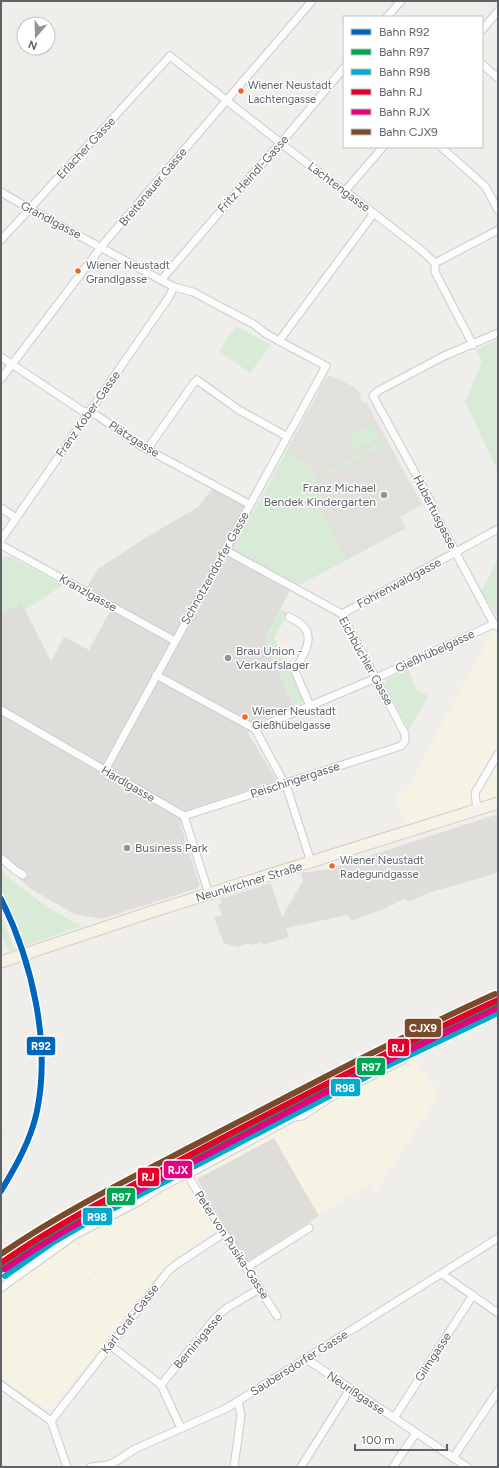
<svg xmlns="http://www.w3.org/2000/svg" width="499" height="1468" font-family="Figtree,sans-serif">
	<rect width="100%" height="100%" fill="#efeeea"/>
	<g fill="#f7f3e4">
		<path d="M498,621V803L407,828L395,795L406,791Z"/>
		<path d="M409,1050L439,1095L376,1191L370,1183L246,1262L224,1225L172,1260L157,1276L52,1409L48,1410L1,1378V1281L73,1231L266,1129L299,1111L331,1091Z"/>
	</g>
	<g fill="#dfddda">
		<path d="M212,489L253,511L233,549L294,582L265,639L293,706L257,722L248,733L277,781L191,809L180,823L200,886L195,889L102,919L74,914L31,889L1,862V614L21,602L51,661L64,637L89,650L115,602L87,587L99,568L147,537L198,507Z"/>
		<path d="M498,814V873L431,892L408,902L405,898L384,909L351,921L348,915L286,928L289,937L263,945L262,942L252,945L247,943L238,947L224,943L214,918L222,915L218,905L222,904L220,899L271,883L282,917L303,881L301,873L329,869Z"/>
		<path d="M274,1138L319,1216L246,1262L197,1179Z"/>
	</g>
	<path fill="#e2e0da" d="M329,376H332L354,387L362,395L359,397L364,404L366,402L422,504L400,517L406,528L347,560L321,512L324,509L315,477L310,467L285,454L326,378Z"/>
	<g fill="#d8ebd6">
		<path d="M236,326L271,345L250,373L219,351Z"/>
		<path d="M498,339V471L465,402L482,362L476,350Z"/>
		<path d="M372,423L379,437L355,451L348,437Z"/>
		<path d="M383,440L385,444L325,477L323,474Z"/>
		<path d="M285,454L310,467L315,477L324,510L321,512L347,560L299,585L233,549Z"/>
		<path d="M9,556L63,585L25,610L21,603L1,614V558Z"/>
		<path d="M498,559V618L481,592Z"/>
		<path d="M280,609L288,613L274,638L304,699V702L293,706L265,639Z"/>
		<path d="M408,669L417,690L428,696L409,730L385,685L387,679Z"/>
		<path d="M1,870C25,893 52,911 81,926L24,946L13,916L1,891Z"/>
		<path d="M1,915L15,950L9,952L1,933Z"/>
	</g>
	<g fill="none" stroke-linecap="round" stroke-linejoin="round">
		<g stroke="#cbcccc" stroke-width="9">
			<g id="minor">
				<path d="M387,17L401,1"/>
				<path d="M482,30L498,11"/>
				<path d="M482,64L498,78"/>
				<path d="M441,147L485,186L498,210"/>
				<path d="M345,191L383,147"/>
				<path d="M1,192L35,212L174,287L193,292L255,325L265,333L279,341L326,366L105,770"/>
				<path d="M1,240L170,56L287,148L334,184L345,191L421,250L435,263V272L473,345"/>
				<path d="M435,263L498,230"/>
				<path d="M162,279L243,185L286,137L344,68"/>
				<path d="M498,333L444,356L378,391L373,396L431,502L436,516L494,624L498,627"/>
				<path d="M279,341L374,213"/>
				<path d="M1,357L81,410L98,416L141,446L249,504"/>
				<path d="M1,379L105,242L312,1"/>
				<path d="M148,450L151,444L193,384L197,380L239,410L286,436"/>
				<path d="M1,508L16,518"/>
				<path d="M1,540L169,297L174,287"/>
				<path d="M1,545L175,641"/>
				<path d="M342,614L498,529"/>
				<path d="M289,617C293,619 299,622 302,625C317,638 301,658 295,671L310,706"/>
				<path d="M156,675L255,729L287,788L311,862"/>
				<path d="M1,710L184,816L209,894"/>
				<path d="M255,729L376,678L494,624"/>
				<path d="M477,809L475,793L498,754"/>
				<path d="M184,816L401,746L405,741V734L342,614L225,550"/>
				<path d="M1,858L15,870L23,875"/>
				<path d="M189,1174L191,1181L277,1316"/>
				<path d="M246,1268L309,1228"/>
				<path d="M442,1274L498,1313"/>
				<path d="M1,1288L75,1235L138,1202L163,1186L183,1176L189,1174L294,1117L302,1116L336,1094L401,1061L429,1044L498,1012"/>
				<path d="M110,1345L161,1385L181,1428"/>
				<path d="M305,1358L467,1467"/>
				<path d="M1,1385L51,1421L67,1467"/>
				<path d="M161,1385L216,1317L227,1308L259,1289"/>
				<path d="M394,1418L473,1295"/>
				<path d="M51,1421L169,1270L177,1264L224,1233"/>
				<path d="M453,1458L498,1391"/>
				<path d="M91,1467L108,1465L115,1462L135,1449L227,1408L498,1238"/>
				<path d="M234,1467L241,1415L238,1401"/>
				<path d="M301,1467L350,1389"/>
				<path d="M393,1467L416,1433"/>
			</g>
		</g>
		<g stroke="#d7ceb8" stroke-width="13">
			<path id="primary" d="M1,962L151,912L498,803"/>
		</g>
		<use href="#minor" stroke="#fdfcfc" stroke-width="7"/>
		<use href="#primary" stroke="#f4f2e9" stroke-width="11"/>
		<g stroke="#e4e4e4" stroke-width="2" stroke-dasharray="1 5" stroke-linecap="butt">
			<path d="M1,867C68,930 163,966 254,952C286,947 317,936 348,926C392,911 436,896 480,882L498,878"/>
			<path d="M359,907L498,871"/>
			<path d="M1,1138C16,1116 25,1094 29,1068"/>
			<path d="M1,1235L50,1200L105,1167L483,955L498,948"/>
			<path d="M56,1321L88,1281L152,1197L170,1181L201,1161"/>
		</g>
		<g stroke="#fff" stroke-width="9">
			<path id="rail-1" d="M1,899C32,961 51,1043 37,1111C31,1140 16,1166 1,1191"/>
		</g>
		<g stroke="#fff" stroke-width="9">
			<path id="rail-2" d="M1,1270L48,1237L92,1212L386,1059L498,1005"/>
		</g>
		<g stroke="#fff" stroke-width="9">
			<path id="rail-3" d="M5,1276L52,1243L95,1218L389,1065L498,1013"/>
		</g>
		<g stroke="#fff" stroke-width="9">
			<path id="rail-4" d="M1,1263C67,1217 138,1183 209,1145C304,1095 400,1045 498,1000"/>
		</g>
		<g stroke="#fff" stroke-width="9">
			<path id="rail-5" d="M5,1269C71,1223 142,1189 212,1152C307,1102 401,1052 498,1008"/>
		</g>
		<g stroke="#fff" stroke-width="9">
			<path id="rail-6" d="M1,1254C65,1210 135,1176 204,1140C300,1090 396,1039 495,994"/>
		</g>
		<use href="#rail-1" stroke="#0065bd" stroke-width="6"/>
		<use href="#rail-2" stroke="#00a651" stroke-width="6"/>
		<use href="#rail-3" stroke="#00a9ce" stroke-width="6"/>
		<use href="#rail-4" stroke="#e4002b" stroke-width="6"/>
		<use href="#rail-5" stroke="#e5007d" stroke-width="6"/>
		<use href="#rail-6" stroke="#7a4b2a" stroke-width="6"/>
	</g>
	<g fill="#f26522" stroke="#fff" stroke-width="1.5">
		<circle cx="241" cy="91" r="3.5"/>
		<circle cx="78" cy="271" r="3.5"/>
		<circle cx="245" cy="717" r="3.5"/>
		<circle cx="332" cy="866" r="3.5"/>
	</g>
	<g fill="#919496" stroke="#fff" stroke-width="1.5">
		<circle cx="384" cy="495" r="4"/>
		<circle cx="228" cy="658" r="4"/>
		<circle cx="127" cy="848" r="4"/>
	</g>
	<g text-anchor="middle" dominant-baseline="central" stroke-width="3" stroke-linejoin="round" paint-order="stroke">
		<g font-size="11" fill="#5f6368" stroke="#fff" text-anchor="start">
			<text x="248" y="85">Wiener Neustadt<tspan x="248" dy="14">Lachtengasse</tspan></text>
			<text x="86" y="265">Wiener Neustadt<tspan x="86" dy="14">Grandlgasse</tspan></text>
			<text x="252" y="711">Wiener Neustadt<tspan x="252" dy="14">Gießhübelgasse</tspan></text>
			<text x="340" y="860">Wiener Neustadt<tspan x="340" dy="14">Radegundgasse</tspan></text>
		</g>
		<g font-size="12" fill="#5f6368" stroke="#fff">
			<text transform="translate(86 148) rotate(-47)">Erlacher Gasse</text>
			<text transform="translate(253 174) rotate(-48)">Fritz Heindl-Gasse</text>
			<text transform="translate(153 187) rotate(-50)">Breitenauer Gasse</text>
			<text transform="translate(339 187) rotate(37)">Lachtengasse</text>
			<text transform="translate(51 220) rotate(28)">Grandlgasse</text>
			<text transform="translate(88 414) rotate(-55)">Franz Kober-Gasse</text>
			<text transform="translate(134 439) rotate(32)">Plätzgasse</text>
			<text transform="translate(435 512) rotate(63)">Hubertusgasse</text>
			<text transform="translate(215 568) rotate(-61)">Schnotzendorfer Gasse</text>
			<text transform="translate(399 583) rotate(-28)">Föhrenwaldgasse</text>
			<text transform="translate(88 593) rotate(29)">Kranzlgasse</text>
			<text transform="translate(435 651) rotate(-25)">Gießhübelgasse</text>
			<text transform="translate(366 661) rotate(61)">Eichbüchler Gasse</text>
			<text transform="translate(295 780) rotate(-18)">Peischingergasse</text>
			<text transform="translate(128 784) rotate(30)">Hardlgasse</text>
			<text transform="translate(249 882) rotate(-17)">Neunkirchner Straße</text>
			<text transform="translate(232 1245) rotate(57)">Peter von Pusika-Gasse</text>
			<text transform="translate(130 1319) rotate(-52)">Karl Graf-Gasse</text>
			<text transform="translate(198 1341) rotate(-50)">Berninigasse</text>
			<text transform="translate(433 1357) rotate(-57)">Gilmgasse</text>
			<text transform="translate(299 1363) rotate(-32)">Saubersdorfer Gasse</text>
			<text transform="translate(356 1393) rotate(34)">Neurißgasse</text>
		</g>
		<g font-size="12" fill="#5f6368" stroke="#fff" text-anchor="start">
			<text x="376" y="488" text-anchor="end">Franz Michael<tspan x="376" dy="14">Bendek Kindergarten</tspan></text>
			<text x="236" y="651">Brau Union -<tspan x="236" dy="14">Verkaufslager</tspan></text>
			<text x="135" y="848">Business Park</text>
		</g>
	</g>
	<g stroke="#fff" stroke-width="1.5">
		<rect x="404" y="1018" width="38" height="20" rx="4" fill="#7a4b2a"/>
		<rect x="26" y="1036" width="30" height="20" rx="4" fill="#0065bd"/>
		<rect x="387" y="1038" width="23" height="19" rx="4" fill="#e4002b"/>
		<rect x="356" y="1057" width="30" height="19" rx="4" fill="#00a651"/>
		<rect x="330" y="1078" width="31" height="19" rx="4" fill="#00a9ce"/>
		<rect x="163" y="1160" width="30" height="19" rx="4" fill="#e5007d"/>
		<rect x="137" y="1167" width="23" height="20" rx="4" fill="#e4002b"/>
		<rect x="106" y="1187" width="30" height="19" rx="4" fill="#00a651"/>
		<rect x="82" y="1207" width="31" height="19" rx="4" fill="#00a9ce"/>
	</g>
	<g font-size="11" text-anchor="middle" font-weight="bold" fill="#fff">
		<text x="423" y="1032">CJX9</text>
		<text x="41" y="1050">R92</text>
		<text x="398" y="1052">RJ</text>
		<text x="371" y="1071">R97</text>
		<text x="345" y="1092">R98</text>
		<text x="178" y="1174">RJX</text>
		<text x="148" y="1181">RJ</text>
		<text x="121" y="1201">R97</text>
		<text x="97" y="1221">R98</text>
	</g>
	<rect width="499" height="1468" fill="none" stroke="#5f6368" stroke-width="4"/>
	<rect x="343" y="16" width="140" height="132" fill="#ffffff" stroke="#bfc1c3"/>
	<rect x="351" y="29" width="20" height="6" fill="#0065bd" stroke="#bfc1c3"/>
	<text x="379" y="36" font-size="12" fill="#5f6368">Bahn R92</text>
	<rect x="351" y="49" width="20" height="6" fill="#00a651" stroke="#bfc1c3"/>
	<text x="379" y="56" font-size="12" fill="#5f6368">Bahn R97</text>
	<rect x="351" y="69" width="20" height="6" fill="#00a9ce" stroke="#bfc1c3"/>
	<text x="379" y="76" font-size="12" fill="#5f6368">Bahn R98</text>
	<rect x="351" y="89" width="20" height="6" fill="#e4002b" stroke="#bfc1c3"/>
	<text x="379" y="96" font-size="12" fill="#5f6368">Bahn RJ</text>
	<rect x="351" y="109" width="20" height="6" fill="#e5007d" stroke="#bfc1c3"/>
	<text x="379" y="116" font-size="12" fill="#5f6368">Bahn RJX</text>
	<rect x="351" y="129" width="20" height="6" fill="#7a4b2a" stroke="#bfc1c3"/>
	<text x="379" y="136" font-size="12" fill="#5f6368">Bahn CJX9</text>
	<g transform="translate(36 36) rotate(200)"><circle r="19" fill="#ffffff" stroke="#bfc1c3"/>
	<path d="M0-3L7 15L0 10L-7 15Z" fill="#919496"/>
	<text y="-6" font-size="11" font-weight="bold" text-anchor="middle" fill="#5f6368">N</text>
	</g>
	<path d="M355 1444v6h92v-6" fill="none" stroke="#5f6368" stroke-width="2"/>
	<text x="361" y="1444" font-size="12" fill="#5f6368" stroke="#ffffff" stroke-width="3" paint-order="stroke">100 m</text>
</svg>
